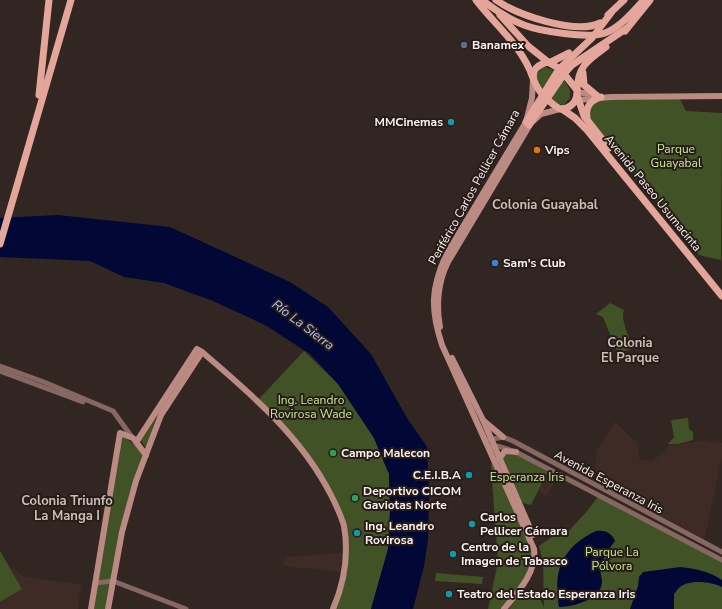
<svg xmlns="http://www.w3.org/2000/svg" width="722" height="609" font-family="'Nunito Sans',sans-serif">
	<rect width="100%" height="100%" fill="#312621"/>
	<g fill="#3e2b25">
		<path d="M615,422L634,441H638L639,459L653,461L669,446L706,440L722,443V457L704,542L638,508L642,499L595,469L597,450Z"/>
		<path d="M550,472L559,477L546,496L538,491Z"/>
		<path d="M342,553L340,572L284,566L285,557Z"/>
		<path d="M9,565L24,577L81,584L78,609H0V602L22,589Z"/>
	</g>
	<g fill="#415326">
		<path d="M543,67C556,68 564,79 570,90V98L564,105L556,103L535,81V76Z"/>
		<path d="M680,99L686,111L722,113L721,260L699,255L590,119V107L599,100Z"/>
		<path d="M610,303L624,310C620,320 630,338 633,348L618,354L603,317L596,314Z"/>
		<path d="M304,351L338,384L374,438L389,474L390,512L388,549L371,609H332L342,580L343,525L324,481L258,400Z"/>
		<path d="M156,418L146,448L141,441Z"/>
		<path d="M688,418L689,429L693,432V440L678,444H668L674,437L671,420Z"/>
		<path d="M120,434L139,448L144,455L111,579L98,581Z"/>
		<path d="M506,454L517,455L548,471L531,505L523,503L520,499L501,457Z"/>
		<path d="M493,458L531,541L534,563L504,609H488L498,562L491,466Z"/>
		<path d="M599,495L722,560V609H509L520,594L530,590L538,595L544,607L543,562L539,546L552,537H560L566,534L588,510Z"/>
		<path d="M0,551L22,589L0,602Z"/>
		<path d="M436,573L483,577L482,584L435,581Z"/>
		<path d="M111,582L106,609H93L96,584Z"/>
	</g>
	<g fill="#010836">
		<path d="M58,215L170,227L290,282L328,307L371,354L407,418L427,447L429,495L428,539L424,566L413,609H371L388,549L390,511L389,474L374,438L338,384L310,354L265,325L213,301L164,283L124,277L90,261L0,257V218Z"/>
		<path d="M596,531C605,530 612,533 615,541C609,549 603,557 601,566C599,572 602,576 602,582C602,599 573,607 559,607C558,603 558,600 558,595C554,565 568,544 596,531Z"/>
		<path d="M680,567C696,569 709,571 722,580V587C712,582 690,579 680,587C678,588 676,592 674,594V609H630L638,586L639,577L643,572Z"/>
	</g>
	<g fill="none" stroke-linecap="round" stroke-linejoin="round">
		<g stroke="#866762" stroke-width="5">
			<path d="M0,366L44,382L113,411L132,437"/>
			<path d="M0,371L83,402"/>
			<path d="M488,440L503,437L513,441L722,552"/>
			<path d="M492,447L498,446L516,452L722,560"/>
			<path d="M95,583L113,581L186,609"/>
		</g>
		<g stroke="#bb8a82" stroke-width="6">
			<path d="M577,92L597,95"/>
			<path d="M575,102L578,100L611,97L722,96"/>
			<path d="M440,327C436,306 438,281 448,262L531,123L541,114L560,109"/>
			<path d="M452,358L483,420L533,535"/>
			<path d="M484,421L503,437"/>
			<path d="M137,441L197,349L202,352C251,394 301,436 331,495C336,505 341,515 344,526C349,554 344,583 333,609"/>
			<path d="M499,459L505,451L516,452"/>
			<path d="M91,609L120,433L133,438L146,455"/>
			<path d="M108,609L122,532L136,481L161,415L202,352"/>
			<path d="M504,609C518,592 537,572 534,549L442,345C430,309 431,287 447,253L526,122L532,98L533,80"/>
		</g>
		<g stroke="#e4a59b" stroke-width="7">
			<path d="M476,0C496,26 522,46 533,78"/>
			<path d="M482,0C495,10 508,19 524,25C539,31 589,39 605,33C621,27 632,12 644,0"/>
			<path d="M496,0C517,15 576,35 600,23"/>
			<path d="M500,15L528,46L548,62"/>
			<path d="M608,15L624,0"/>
			<path d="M625,31L650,0"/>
			<path d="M548,62L560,69L577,90C578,101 571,109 560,109C544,100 516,70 548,62Z"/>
			<path d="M551,62L569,53"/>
			<path d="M583,73L584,85L596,95"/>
			<path d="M577,90C578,66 588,60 606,47"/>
			<path d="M39,95L49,0"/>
			<path d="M577,95L584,116L609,148"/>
			<path d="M562,109L575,118L587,130L722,296"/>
			<path d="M587,118C585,107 591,100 601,97"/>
			<path d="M526,122L559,69L592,38L611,13"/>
			<path d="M529,125L564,74L572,65L627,28"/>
			<path d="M0,244L71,0"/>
		</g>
	</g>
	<circle fill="#5c6f8a" stroke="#271c18" stroke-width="1.5" cx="464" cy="45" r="4"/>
	<g fill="#0f9aa8" stroke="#271c18" stroke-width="1.5">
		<circle cx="451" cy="122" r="4"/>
		<circle cx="469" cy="475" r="4"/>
		<circle cx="472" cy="524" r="4"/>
		<circle cx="357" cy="533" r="4"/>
		<circle cx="453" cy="554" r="4"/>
		<circle cx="449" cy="594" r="4"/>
	</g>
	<circle fill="#e8710a" stroke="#271c18" stroke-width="1.5" cx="537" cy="150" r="4"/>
	<circle fill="#3f7fe0" stroke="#271c18" stroke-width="1.5" cx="495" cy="263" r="4"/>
	<g fill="#2e9e5b" stroke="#271c18" stroke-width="1.5">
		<circle cx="333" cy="453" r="4"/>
		<circle cx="355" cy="498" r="4"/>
	</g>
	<g text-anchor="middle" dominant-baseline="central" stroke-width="4" stroke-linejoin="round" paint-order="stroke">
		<g font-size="12" font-weight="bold" fill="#fbf3f0" stroke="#271c18" text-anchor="start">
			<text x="472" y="45">Banamex</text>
			<text x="443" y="122" text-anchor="end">MMCinemas</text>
			<text x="545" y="150">Vips</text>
			<text x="503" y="263">Sam's Club</text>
			<text x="341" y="453">Campo Malecon</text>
			<text x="461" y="475" text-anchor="end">C.E.I.B.A</text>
			<text x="363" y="491">Deportivo CICOM<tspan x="363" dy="14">Gaviotas Norte</tspan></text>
			<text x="480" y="517">Carlos<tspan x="480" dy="14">Pellicer Cámara</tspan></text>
			<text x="365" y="526">Ing. Leandro<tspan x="365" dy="14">Rovirosa</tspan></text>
			<text x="461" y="547">Centro de la<tspan x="461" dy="14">Imagen de Tabasco</tspan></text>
			<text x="457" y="594">Teatro del Estado Esperanza Iris</text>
		</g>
		<g font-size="12" fill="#c4e992" stroke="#271c18">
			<text x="676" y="149">Parque<tspan x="676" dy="14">Guayabal</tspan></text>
			<text x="311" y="400">Ing. Leandro<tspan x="311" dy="14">Rovirosa Wade</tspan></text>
			<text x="527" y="477">Esperanza Iris</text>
			<text x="612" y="552">Parque La<tspan x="612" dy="14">Pólvora</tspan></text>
		</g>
		<g font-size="12" fill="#fbf3f0" stroke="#271c18">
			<text transform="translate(474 187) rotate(-61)">Periférico Carlos Pellicer Cámara</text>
			<text transform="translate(653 193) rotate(51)">Avenida Paseo Usumacinta</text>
			<text transform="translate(609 482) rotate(28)">Avenida Esperanza Iris</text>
		</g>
		<g font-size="13" font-weight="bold" fill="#cbbcb6" stroke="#271c18">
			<text x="545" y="205">Colonia Guayabal</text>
			<text x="630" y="343">Colonia<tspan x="630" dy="15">El Parque</tspan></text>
			<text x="67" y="501">Colonia Triunfo<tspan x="67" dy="15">La Manga I</tspan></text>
		</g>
		<g font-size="13" font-style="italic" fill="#afc6f6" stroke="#271c18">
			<text transform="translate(303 325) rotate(37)">Río La Sierra</text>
		</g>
	</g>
</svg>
